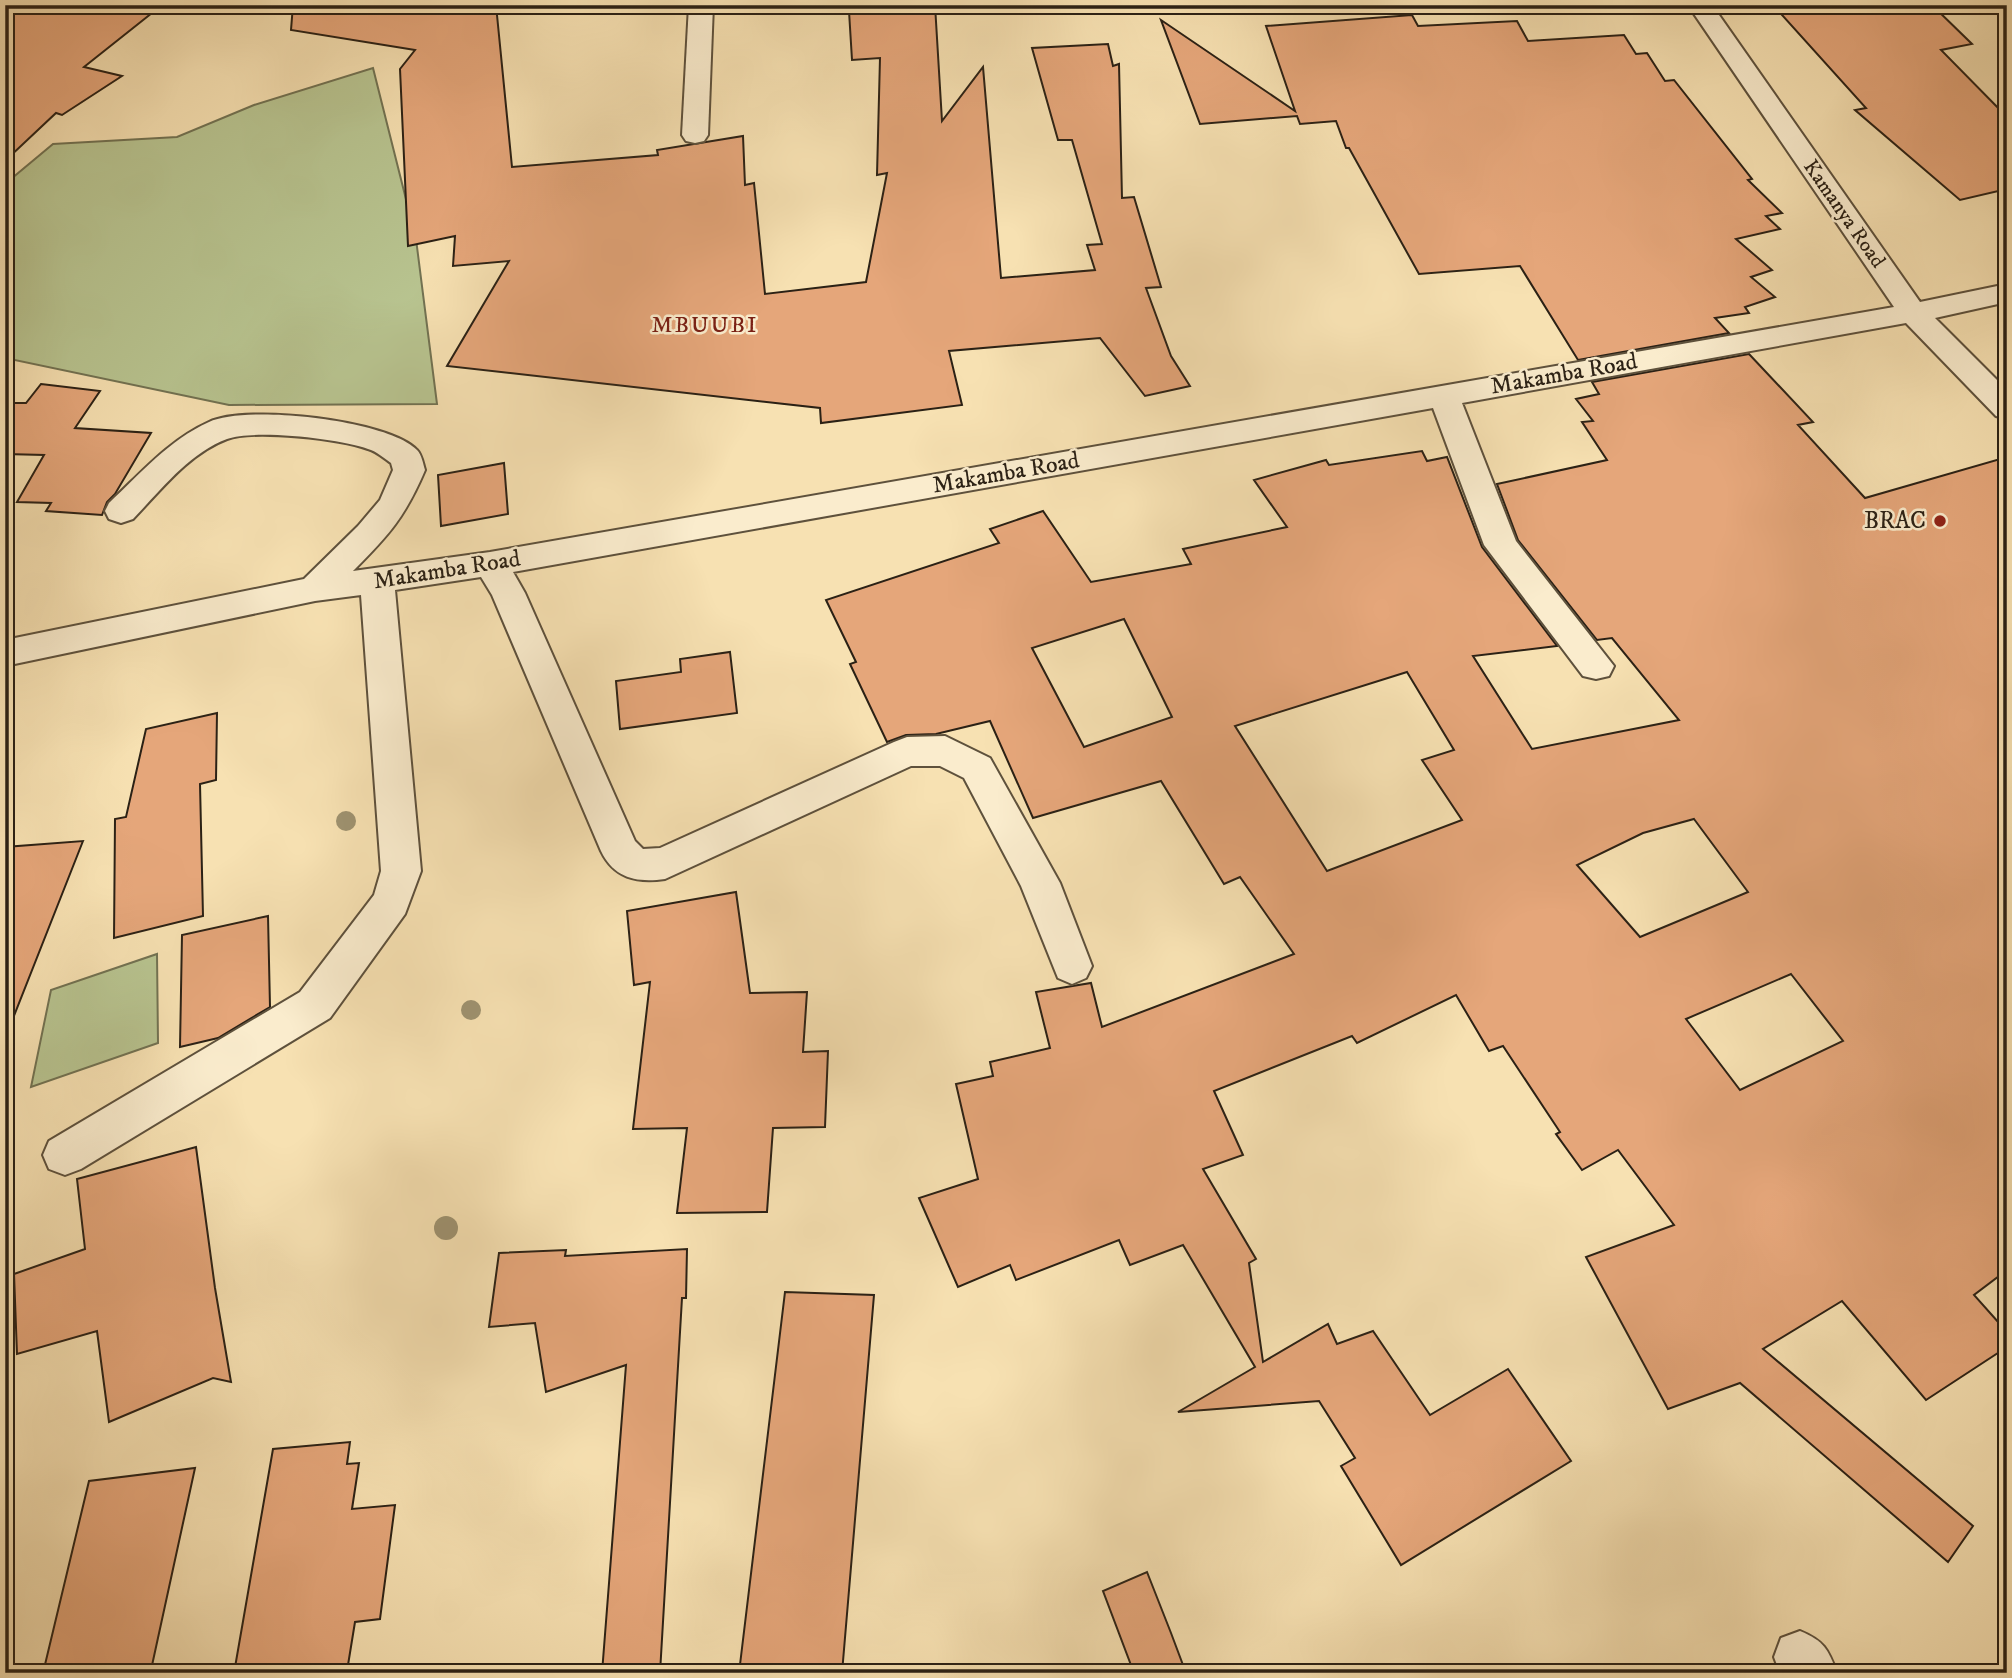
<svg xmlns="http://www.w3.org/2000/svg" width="2012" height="1678" font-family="'IM FELL DW Pica',serif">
	<rect width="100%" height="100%" fill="#f7e1b2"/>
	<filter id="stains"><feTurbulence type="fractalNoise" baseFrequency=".00286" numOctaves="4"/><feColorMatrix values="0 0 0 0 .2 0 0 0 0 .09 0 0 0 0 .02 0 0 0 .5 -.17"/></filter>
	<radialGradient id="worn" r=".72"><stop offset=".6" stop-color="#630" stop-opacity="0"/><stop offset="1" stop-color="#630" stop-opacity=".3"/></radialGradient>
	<g fill="#b8c490" stroke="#727252" stroke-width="2">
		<path d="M373,68L416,239L437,404L229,405L5,358V184L53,144L177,137L254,105Z"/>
		<path d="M157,954L158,1043L31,1087L51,990Z"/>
	</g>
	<g fill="#e5a67a" stroke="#2b2115" stroke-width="2" fill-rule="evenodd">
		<path d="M5,5H162L84,67L122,76L62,115L56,113L5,161Z"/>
		<path d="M293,5H496L512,167L658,155L657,150L743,136L745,185L754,183L765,294L866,282L887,173L877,175L880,58L852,60L849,11L894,9L893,5H935L942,121L983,67L1001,278L1095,270L1087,245L1102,244L1072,140H1058L1032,48L1108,44L1113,66L1119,64L1122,198L1134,197L1161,287L1146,288L1171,356L1190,386L1145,396L1100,338L949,351L962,405L821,423L820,408L447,366L509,261L453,266L455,236L408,246L400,69L415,50L291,30Z"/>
		<path d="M1773,5H1932L1972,44L1941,50L2007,117V189L1960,200L1855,110L1866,108Z"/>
		<path d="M1412,15L1418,26L1517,21L1528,41L1624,35L1636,54L1647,53L1665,81L1674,80L1752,179L1748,180L1782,213L1766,216L1780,229L1736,239L1772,270L1751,277L1775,297L1745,307L1749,313L1715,318L1729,333L1578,360L1520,266L1419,274L1349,148H1346L1336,121L1300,124L1297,116L1200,124L1161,20L1295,111L1266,26Z"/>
		<path d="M1749,354L1813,422L1798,425L1865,498L2007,457V1270L1974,1295L2007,1332V1347L1926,1400L1842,1301L1763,1349L1973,1526L1948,1562L1740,1383L1668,1409L1586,1257L1674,1225L1618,1150L1582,1170L1556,1134L1560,1132L1503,1046L1489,1051L1456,995L1357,1043L1352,1036L1214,1091L1243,1155L1203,1169L1256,1259L1249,1263L1263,1362L1328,1324L1337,1344L1373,1331L1430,1415L1508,1369L1571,1461L1401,1565L1341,1466L1355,1458L1319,1401L1178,1412L1255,1367L1183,1245L1130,1265L1119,1240L1016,1280L1010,1265L958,1287L919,1198L978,1179L956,1084L993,1076L990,1062L1050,1048L1036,992L1091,983L1102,1027L1294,954L1240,877L1224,884L1161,781L1033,818L990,721L936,734L906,735L887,742L850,664L856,662L826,600L999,543L990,529L1043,511L1091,582L1191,564L1183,549L1287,527L1254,480L1326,460L1329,465L1422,451L1427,461L1447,457L1482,547L1557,646L1473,656L1532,749L1679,720L1612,638L1597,640L1518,540L1497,484L1607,460L1582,422L1593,421L1576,399L1599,394L1592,382ZM1124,619L1172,717L1084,747L1032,648ZM1407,672L1454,750L1422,760L1462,820L1327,871L1235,726ZM1694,819L1748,892L1640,937L1577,865L1643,833ZM1791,974L1843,1041L1740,1090L1686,1019Z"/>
		<path d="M41,384L100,391L75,428L151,433L115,494L107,502L102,515L46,511L51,503L17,502L44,455L5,454V403H26Z"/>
		<path d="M504,463L508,514L441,526L438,475Z"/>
		<path d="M730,652L737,713L620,729L616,681L681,672L680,659Z"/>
		<path d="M217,713L216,780L200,784L203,916L114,938L115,819L126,817L146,729Z"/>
		<path d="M83,841L8,1031H5V847Z"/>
		<path d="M736,892L750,993L807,992L803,1052L828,1051L825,1127L773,1128L767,1212L677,1213L687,1128L633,1129L650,982L634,985L627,911Z"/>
		<path d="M268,916L270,1007L218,1038L180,1047L182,935Z"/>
		<path d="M196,1147L215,1288L231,1382L213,1378L109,1422L97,1331L17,1354L14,1274L85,1249L77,1179Z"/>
		<path d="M687,1249L686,1298H682L660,1673H602L626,1365L546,1392L535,1323L489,1327L499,1253L566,1250L565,1256Z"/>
		<path d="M785,1292L874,1295L842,1673H739Z"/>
		<path d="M350,1442L347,1464L359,1463L352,1509L395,1505L380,1619L355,1622L348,1665L275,1673H234L273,1449Z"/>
		<path d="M195,1468L151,1670L43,1673L89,1481Z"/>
		<path d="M1147,1572L1171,1633L1186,1673H1134L1103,1591Z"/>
	</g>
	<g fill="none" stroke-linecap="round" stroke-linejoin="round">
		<g stroke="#5e513c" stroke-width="4">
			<g id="minor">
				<path d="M689,5H713L708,135L704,141L695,143L686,141L682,135Z"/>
				<path d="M1688,5H1712L1920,302L2007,284V302L1935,318L2007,390V419L1996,416L1906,323L1462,403L1516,541L1614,666L1609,676L1596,679L1583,676L1484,545L1433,408L513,572L525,593L635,841L643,849L660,848L894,742L907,737L945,736L990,758L1060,883L1092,966L1086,978L1072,984L1058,978L1021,886L964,778L940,766H911L665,879C636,883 614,878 601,851L492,595L481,577L395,590L421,871L405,914L330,1018L81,1169L65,1175L49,1169L43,1155L49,1141L300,992L374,895L381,871L361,595L315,601L5,666V640L304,579L358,526L380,500L393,470L391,463C384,458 376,451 368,449C340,439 255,429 227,439C189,453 160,491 133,519L121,523L109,519L105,511L109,503C141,473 169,440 209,422C246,404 389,420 417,450C422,455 423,464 425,470C405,517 389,535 353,571L490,552L1894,307Z"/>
				<path d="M1800,1631C1824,1641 1828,1649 1837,1673H1780L1774,1657L1781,1638Z"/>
			</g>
		</g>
		<use href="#minor" fill="#faeccd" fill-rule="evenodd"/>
	</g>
	<g fill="#9e9270">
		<circle cx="346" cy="821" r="10"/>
		<circle cx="471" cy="1010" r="10"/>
		<circle cx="446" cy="1228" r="12"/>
	</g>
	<circle fill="#8f2418" stroke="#faeccd" stroke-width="2.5" cx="1940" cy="521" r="7"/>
	<g text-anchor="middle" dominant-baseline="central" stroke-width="5" stroke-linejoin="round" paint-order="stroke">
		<g font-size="21" fill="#2b2115" stroke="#faeccd">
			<text transform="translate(1844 214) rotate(55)">Kamanya Road</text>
		</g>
		<g font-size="23" letter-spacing="2" fill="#7a1f14" stroke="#faeccd">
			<text x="705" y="325">MBUUBI</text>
		</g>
		<g font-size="24" fill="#2b2115" stroke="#faeccd">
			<text transform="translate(1564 374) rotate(-10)">Makamba Road</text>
			<text transform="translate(1006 473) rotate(-10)">Makamba Road</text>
			<text transform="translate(447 570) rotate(-9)">Makamba Road</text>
		</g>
		<g font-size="24" fill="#2b2115" stroke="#faeccd" text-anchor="end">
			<text x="1926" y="521">BRAC</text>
		</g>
	</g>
	<rect width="2012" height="1678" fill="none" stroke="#f7e1b2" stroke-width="28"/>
	<rect x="7" y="7" width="1998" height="1664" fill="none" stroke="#2b2115" stroke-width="3.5"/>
	<rect x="14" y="14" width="1984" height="1650" fill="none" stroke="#2b2115" stroke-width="2"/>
	<rect width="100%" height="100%" filter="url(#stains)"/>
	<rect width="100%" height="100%" fill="url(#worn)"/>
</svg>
